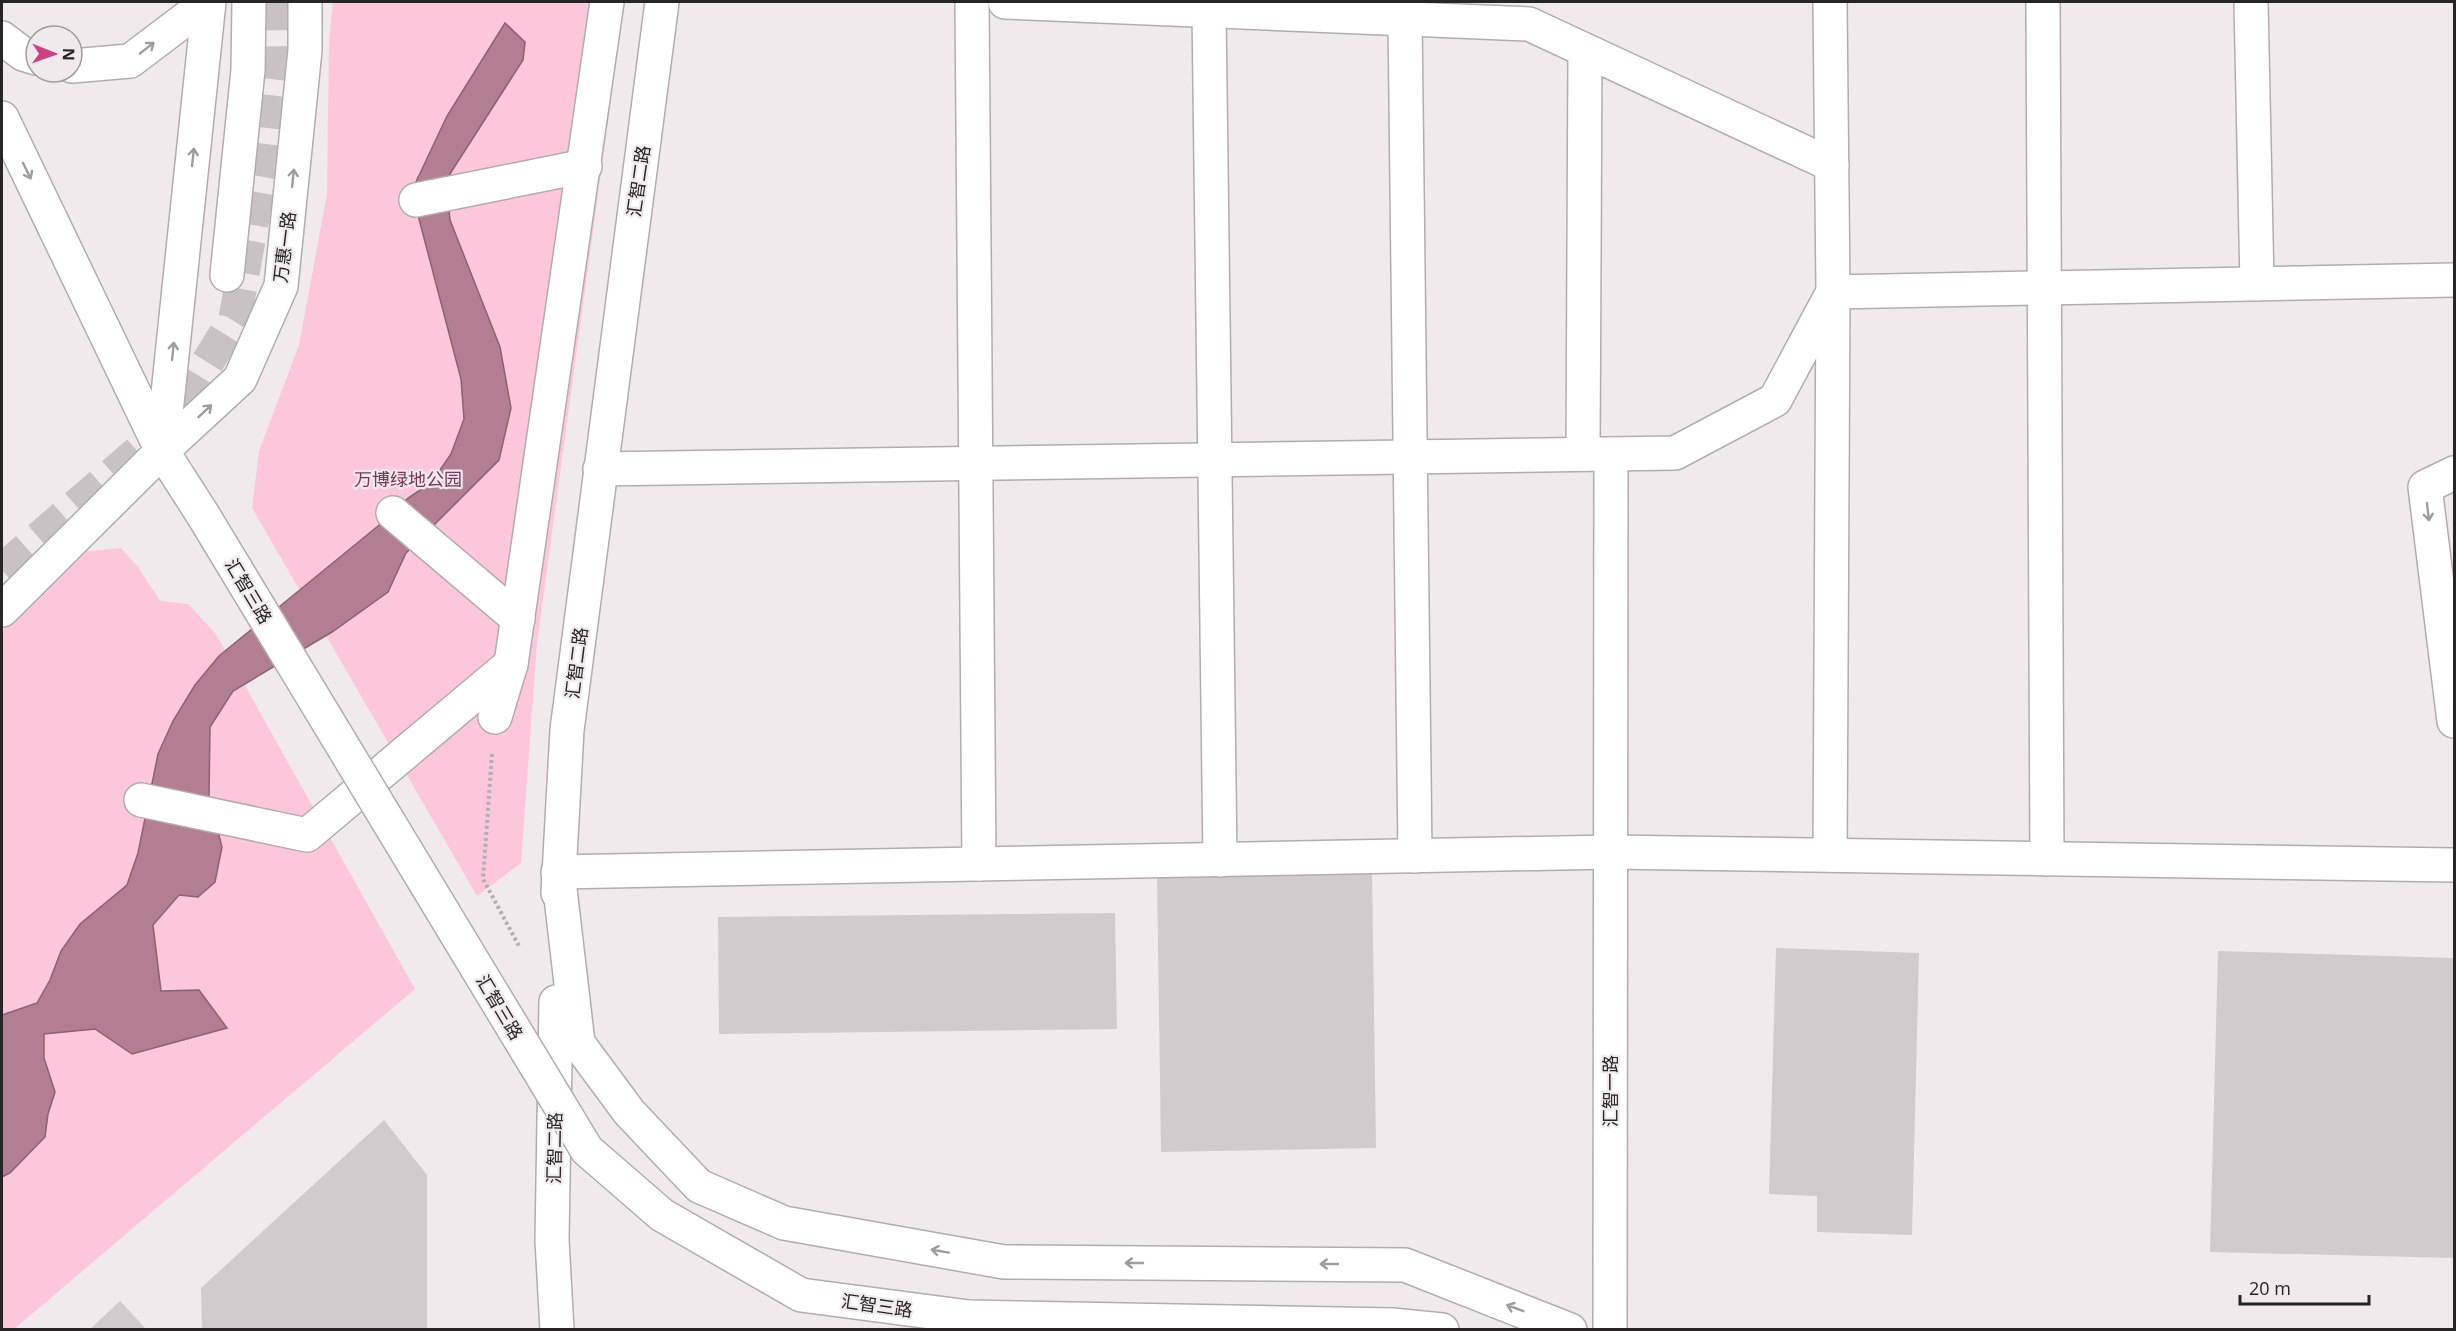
<svg xmlns="http://www.w3.org/2000/svg" width="2456" height="1331" font-family="'Open Sans','Noto Sans SC',sans-serif">
	<rect width="100%" height="100%" fill="#f0eaec"/>
	<g fill="#fec6db">
		<path d="M333,2H622L621,26L537,643L521,863L477,896L252,508L259,451L299,345L327,194L329,42Z"/>
		<path d="M121,548L138,567L160,601L188,604L216,634L415,989L14,1329L2,1330V631L80,552Z"/>
	</g>
	<path fill="#b37e93" stroke="#896372" stroke-width="1.5" d="M505,23L525,42L523,60L446,180L450,220L500,347L511,408L499,460L406,553L388,592L332,632L233,691L210,727L209,797L222,847L215,882L198,897L179,895L153,925L161,991L199,990L227,1028L132,1054L95,1029L44,1034V1058L55,1092L48,1114L45,1137L10,1173L2,1177V1015L37,1003L50,980L61,951L80,924L127,885L138,853L158,754L173,721L195,685L219,656L378,526L408,498L431,483L451,454L464,419L461,379L419,219L414,186L447,116Z"/>
	<g fill="#d1cbcd">
		<path d="M1372,871L1376,1148L1161,1152L1157,874Z"/>
		<path d="M1115,913L1117,1029L719,1034L718,917Z"/>
		<path d="M1776,948L1919,953L1912,1235L1817,1232V1196L1769,1194Z"/>
		<path d="M2218,951L2454,958V1258L2210,1252Z"/>
		<path d="M384,1120L427,1175V1330H202L201,1288Z"/>
		<path d="M120,1301L147,1330H89Z"/>
	</g>
	<g fill="none" stroke-linecap="round" stroke-linejoin="round">
		<path stroke="#c8c2c4" stroke-width="33" stroke-dasharray="33 16" stroke-linecap="butt" d="M2,570L139,451L179,408L235,318L261,174L275,54L274,2"/>
		<g stroke="#b2acae" stroke-width="36">
			<g id="minor">
				<path d="M972,2L979,864"/>
				<path d="M1005,2L1529,24L1832,165"/>
				<path d="M2043,2L2047,859"/>
				<path d="M2251,2L2257,284"/>
				<path d="M1209,10L1220,860"/>
				<path d="M1405,18L1415,856"/>
				<path d="M2,38L23,54L36,58"/>
				<path d="M72,66L130,61L208,2"/>
				<path d="M2,118L162,451L203,515"/>
				<path d="M416,200L585,166"/>
				<path d="M227,275L248,70L249,2"/>
				<path d="M1833,292L2454,280"/>
				<path d="M162,451L209,2"/>
				<path d="M1583,454L1585,51"/>
				<path d="M600,469L1675,453L1775,400L1833,292"/>
				<path d="M2454,473L2425,487L2454,721"/>
				<path d="M393,513L518,619"/>
				<path d="M2,610L162,451L240,379L281,286L305,50V2"/>
				<path d="M495,717L511,664L607,2"/>
				<path d="M141,800L307,835L511,664"/>
				<path d="M1830,855L1833,292L1830,2"/>
				<path d="M558,893L567,730L662,2"/>
				<path d="M556,1002L552,1240L557,1330"/>
				<path d="M1392,1325L1442,1330"/>
				<path d="M1570,1330L1405,1265L1004,1262L784,1223L699,1186L629,1112L578,1043L558,872L1610,852L2454,865"/>
				<path d="M1610,1330L1611,454"/>
			</g>
		</g>
		<path stroke="#b3aeaf" stroke-width="4" stroke-dasharray="3 3" stroke-linecap="butt" d="M492,754L483,879L519,946"/>
		<use href="#minor" stroke="#fff" stroke-width="33"/>
		<g stroke="#b2acae" stroke-width="36" stroke-linecap="butt">
			<path id="minor-bridge" d="M203,515L587,1150L662,1215L801,1295L969,1317L1392,1325"/>
		</g>
		<use href="#minor-bridge" stroke="#fff" stroke-width="33"/>
	</g>
	<defs><path id="oneway-shaft" d="M-6 0H5M1.5-3L5.5 0L1.5 3" fill="none" stroke-width="1.6" stroke-linecap="round" stroke-linejoin="round" transform="scale(1.5)"/></defs>
	<g stroke="#9e9c9d">
		<use href="#oneway-shaft" transform="translate(147 48) rotate(-38)"/>
		<use href="#oneway-shaft" transform="translate(193 157) rotate(-84)"/>
		<use href="#oneway-shaft" transform="translate(27 171) rotate(64)"/>
		<use href="#oneway-shaft" transform="translate(293 178) rotate(-84)"/>
		<use href="#oneway-shaft" transform="translate(173 351) rotate(-84)"/>
		<use href="#oneway-shaft" transform="translate(205 411) rotate(-43)"/>
		<use href="#oneway-shaft" transform="translate(2428 512) rotate(83)"/>
		<use href="#oneway-shaft" transform="translate(940 1251) rotate(-170)"/>
		<use href="#oneway-shaft" transform="translate(1134 1263) rotate(-180)"/>
		<use href="#oneway-shaft" transform="translate(1329 1264) rotate(-180)"/>
		<use href="#oneway-shaft" transform="translate(1515 1308) rotate(-159)"/>
	</g>
	<g text-anchor="middle" dominant-baseline="central" stroke-width="4.5" stroke-linejoin="round" paint-order="stroke">
		<g font-size="18" fill="#272425" stroke="#f0eaec">
			<text transform="translate(638 181) rotate(-82)">汇智二路</text>
			<text transform="translate(284 247) rotate(-83)">万惠一路</text>
			<text transform="translate(249 591) rotate(59)">汇智三路</text>
			<text transform="translate(576 663) rotate(-83)">汇智二路</text>
			<text transform="translate(500 1007) rotate(59)">汇智三路</text>
			<text transform="translate(1610 1091) rotate(-90)">汇智一路</text>
			<text transform="translate(554 1148) rotate(-89)">汇智二路</text>
			<text transform="translate(877 1305) rotate(8)">汇智三路</text>
		</g>
		<g font-size="18" fill="#7a3654" stroke="#f0eaec">
			<text x="408" y="479">万博绿地公园</text>
		</g>
	</g>
	<rect width="2456" height="1331" fill="none" stroke="#272425" stroke-width="6"/>
	<g transform="translate(54 54) rotate(91)"><circle r="28" fill="#f0eaec" stroke="#a09b9c" stroke-width="1.5"/>
	<path d="M0-4.5L10 22L0 15L-10 22Z" fill="#c94384"/>
	<text y="-9" font-size="16" font-weight="bold" text-anchor="middle" fill="#272425">N</text>
	</g>
	<path d="M2240 1295v9h129v-9" fill="none" stroke="#272425" stroke-width="3"/>
	<text x="2249" y="1295" font-size="18" fill="#272425" stroke="#f0eaec" stroke-width="4.5" paint-order="stroke">20 m</text>
</svg>
